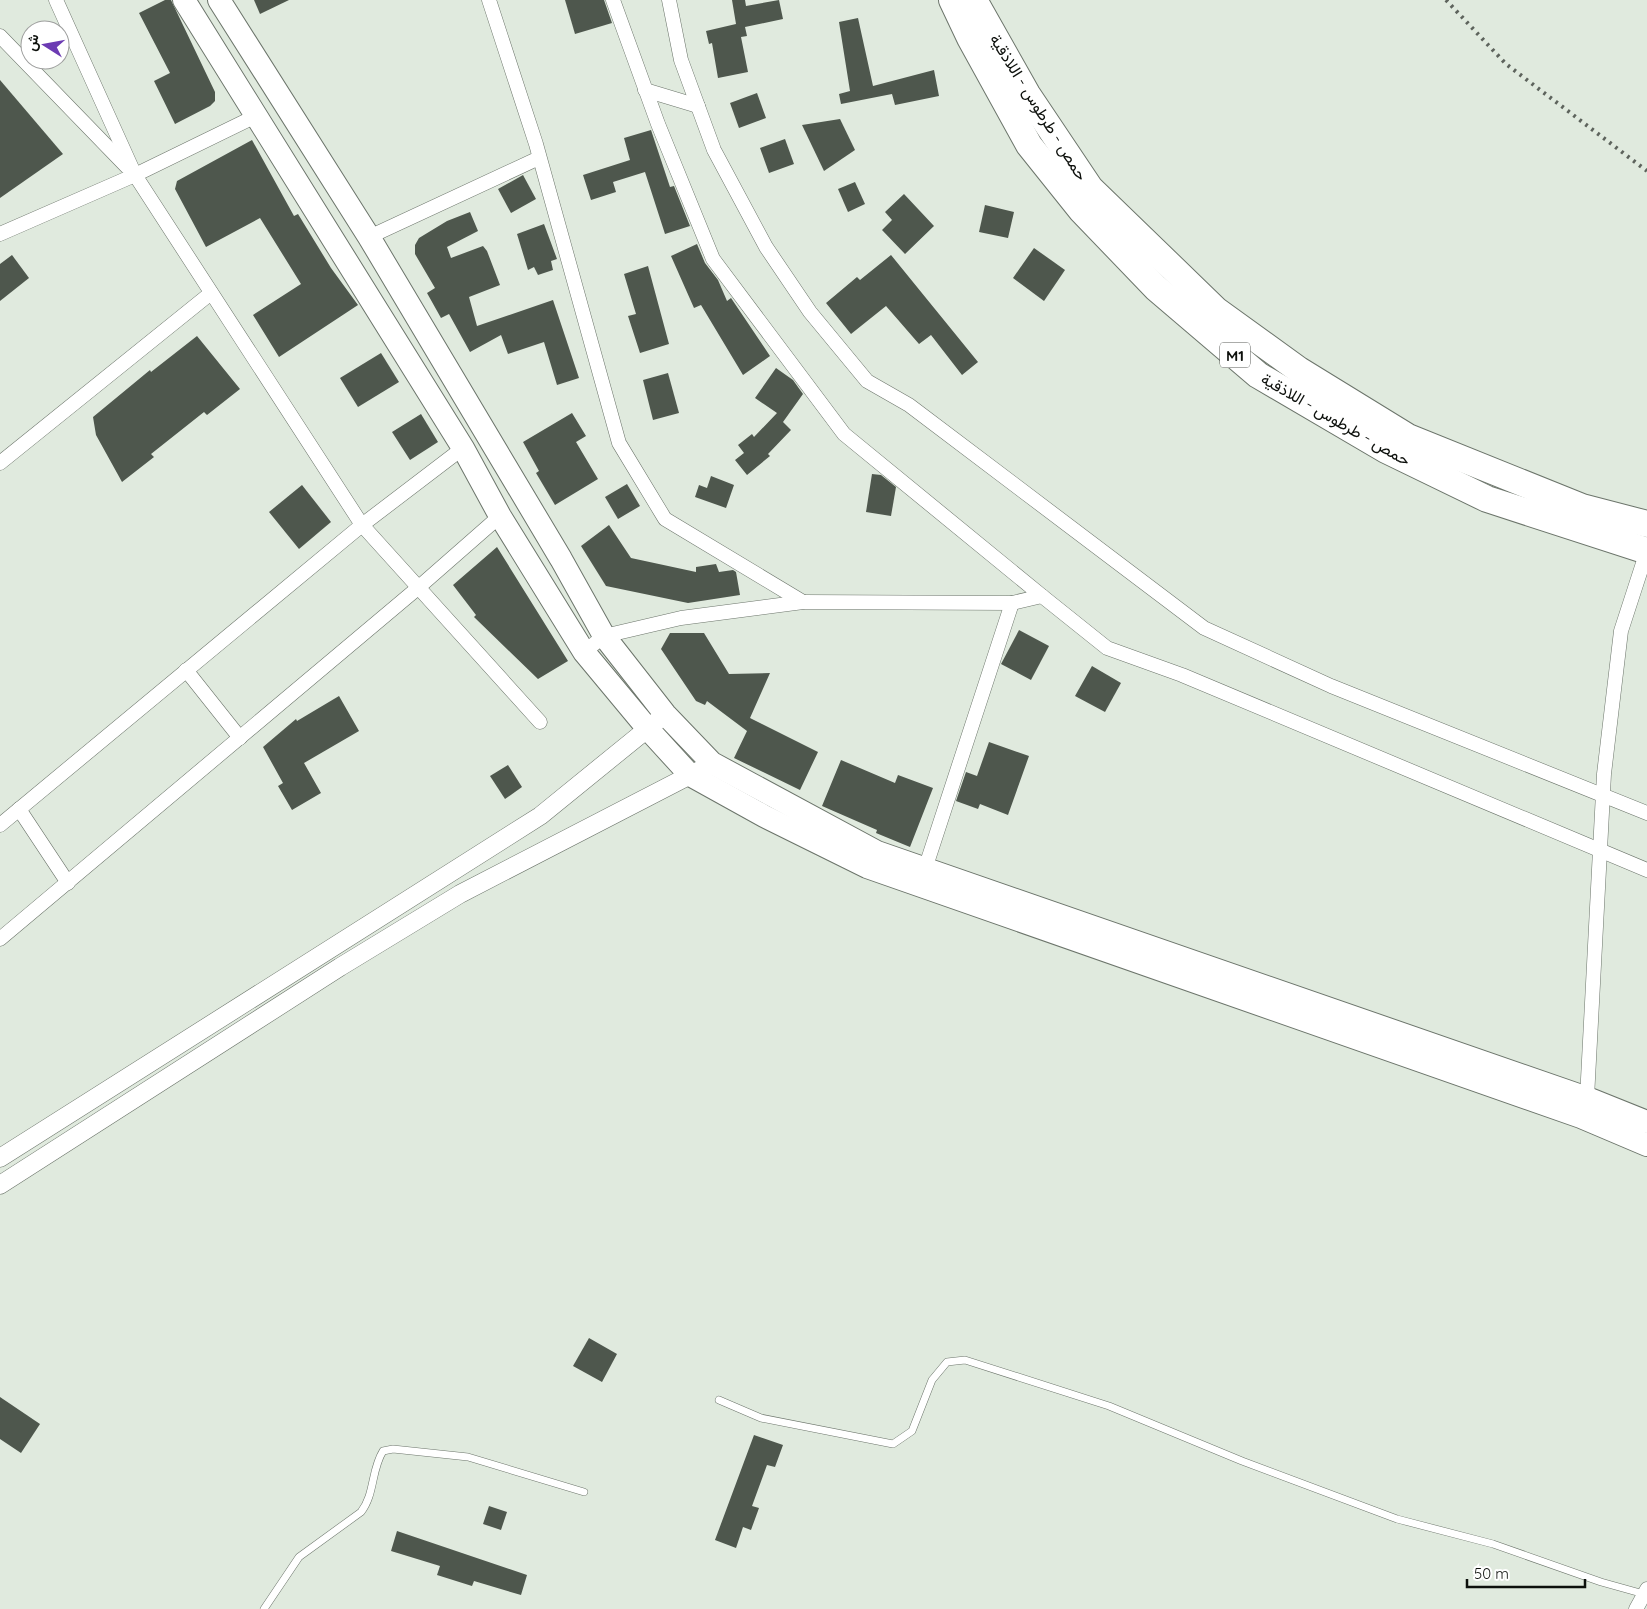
<svg xmlns="http://www.w3.org/2000/svg" width="1647" height="1609" font-family="Quicksand,Vazirmatn,sans-serif">
	<rect width="100%" height="100%" fill="#e0eade"/>
	<g fill="#4e574d">
		<path d="M165,0H171L215,92V101L210,106L175,124L154,81L170,73L139,13Z"/>
		<path d="M254,0H289L260,14Z"/>
		<path d="M565,0H604L612,23L575,34Z"/>
		<path d="M732,0H745L746,6L779,0L783,19L745,27L747,36L741,37L748,72L718,78L712,43L709,44L706,31L736,24Z"/>
		<path d="M858,18L873,86L934,70L939,96L895,105L892,94L841,104L839,94L850,91L839,22Z"/>
		<path d="M0,80L63,154L0,198Z"/>
		<path d="M757,93L766,118L739,128L730,103Z"/>
		<path d="M840,119L855,150L824,171L802,125Z"/>
		<path d="M651,130L670,187L674,186L690,226L665,234L645,172L613,182L616,192L591,200L583,175L630,160L624,138Z"/>
		<path d="M785,139L794,164L769,173L760,148Z"/>
		<path d="M252,140L294,216L298,214L331,268L358,305L279,357L253,315L301,284L260,218L206,247L175,189L177,181Z"/>
		<path d="M523,175L536,199L511,213L498,189Z"/>
		<path d="M855,182L865,204L848,212L838,189Z"/>
		<path d="M904,194L934,226L905,254L882,230L892,220L885,212Z"/>
		<path d="M985,205L1014,212L1008,238L979,232Z"/>
		<path d="M470,212L478,231L447,247L451,258L483,246L487,251L500,285L469,297L477,326L553,300L579,378L557,385L544,342L508,354L501,335L470,352L449,314L441,318L427,293L435,288L415,254V245L419,238L447,221Z"/>
		<path d="M544,224L557,259L551,261L553,270L538,275L534,267L528,270L517,234Z"/>
		<path d="M697,244L705,263L718,280L727,301L731,298L770,356L743,375L701,305L694,308L671,256Z"/>
		<path d="M1034,248L1065,270L1044,301L1013,278Z"/>
		<path d="M12,255L29,278L0,301V264Z"/>
		<path d="M891,255L978,362L962,375L931,335L919,344L886,306L851,334L826,303L857,277L860,280Z"/>
		<path d="M648,266L669,344L640,353L628,316L636,314L624,274Z"/>
		<path d="M197,336L240,389L207,415L204,412L151,454L154,457L122,482L96,435L93,417L150,370L151,372Z"/>
		<path d="M381,353L399,382L358,407L340,378Z"/>
		<path d="M776,368L793,380L803,394L783,422L791,430L768,454L770,456L747,475L735,460L744,453L738,445L752,434L754,437L777,413L755,398Z"/>
		<path d="M668,373L679,413L653,420L643,380Z"/>
		<path d="M572,413L586,436L576,442L598,479L555,505L536,473L539,471L523,442Z"/>
		<path d="M421,414L438,442L410,460L392,432Z"/>
		<path d="M872,474L881,475L896,487L891,516L866,512Z"/>
		<path d="M711,476L734,485L726,508L695,497L699,485L707,488Z"/>
		<path d="M627,484L640,506L618,519L605,497Z"/>
		<path d="M302,485L331,522L299,549L269,512Z"/>
		<path d="M609,525L631,558L696,572V567L716,564L719,572L733,570L736,572L740,595L688,603L606,586L581,546Z"/>
		<path d="M497,547L568,661L538,679L474,617L476,615L453,585Z"/>
		<path d="M1019,630L1049,646L1031,680L1001,664Z"/>
		<path d="M670,633H704L729,674L770,673L750,718L818,752L800,790L734,758L747,731L707,701L705,705L696,701L661,649Z"/>
		<path d="M1092,666L1121,683L1105,712L1075,696Z"/>
		<path d="M339,696L359,731L304,763L321,793L292,810L278,786L283,783L263,747L296,719L297,721Z"/>
		<path d="M989,742L1029,756L1008,815L980,804L978,809L956,801L966,772L977,776Z"/>
		<path d="M841,760L895,783L898,775L933,788L910,847L876,833L877,830L822,806Z"/>
		<path d="M508,765L522,787L505,799L490,776Z"/>
		<path d="M589,1338L617,1354L602,1382L573,1366Z"/>
		<path d="M0,1397L40,1424L21,1453L0,1439Z"/>
		<path d="M754,1435L783,1445L775,1467L767,1465L752,1506L759,1508L751,1530L743,1527L736,1548L715,1540Z"/>
		<path d="M489,1506L507,1512L501,1530L483,1524Z"/>
		<path d="M397,1531L527,1575L521,1595L474,1581L472,1586L437,1575L440,1566L391,1551Z"/>
	</g>
	<g fill="none" stroke-linecap="round" stroke-linejoin="round">
		<g stroke="#6c756b" stroke-width="8">
			<g id="service">
				<path d="M719,1400L761,1418L893,1444L912,1431L932,1380L947,1362L965,1360L1109,1406L1242,1461L1397,1519L1493,1544L1601,1582L1644,1594"/>
				<path d="M264,1609L299,1557L361,1512C375,1494 371,1470 383,1451L393,1449L468,1457L584,1492"/>
			</g>
		</g>
		<g stroke="#6c756b" stroke-width="15">
			<g id="minor">
				<path d="M56,0L135,175L362,525L540,722"/>
				<path d="M489,0L536,144L619,443L665,519L803,602"/>
				<path d="M669,0L681,60L714,150L766,247L810,312L867,381L909,405L1204,628L1331,686L1647,813"/>
				<path d="M0,36L127,167"/>
				<path d="M645,90L698,106"/>
				<path d="M0,234L135,175L256,116"/>
				<path d="M369,237L539,158"/>
				<path d="M0,463L211,293"/>
				<path d="M1042,596L1107,648L1182,675L1647,870"/>
				<path d="M584,652L604,636L681,618L803,602L1012,603L1042,596L844,434L713,259L658,124L613,0"/>
				<path d="M186,670L240,738"/>
				<path d="M19,809L68,883"/>
				<path d="M0,825L362,525L463,448"/>
				<path d="M925,869L1012,603"/>
				<path d="M0,939L419,587L500,516"/>
				<path d="M1585,1104L1587,1098L1604,774L1621,631L1647,551"/>
				<path d="M1636,1609L1647,1589"/>
			</g>
		</g>
		<g stroke="#6c756b" stroke-width="19">
			<g id="tertiary">
				<path d="M0,1158L540,816L657,721"/>
				<path d="M0,1185L340,967L460,894L700,770"/>
			</g>
		</g>
		<g stroke="#6c756b" stroke-width="24">
			<g id="primary">
				<path d="M184,0L463,448L500,516L584,652L648,729L690,775L764,816L867,867L1581,1117L1647,1145"/>
				<path d="M219,0L369,237L561,559L604,636L665,714L712,763L877,852L1587,1098L1647,1122"/>
			</g>
		</g>
		<g stroke="#6c756b" stroke-width="28">
			<g id="motorway">
				<path d="M952,0L970,38L1029,145L1081,210L1156,288L1258,375L1386,450L1487,499L1647,551"/>
				<path d="M974,0L1027,94L1090,188L1216,310L1299,370L1408,437L1582,507L1647,524"/>
			</g>
		</g>
		<use href="#service" stroke="#fff" stroke-width="7"/>
		<use href="#minor" stroke="#fff" stroke-width="14"/>
		<use href="#tertiary" stroke="#fff" stroke-width="18"/>
		<use href="#primary" stroke="#fff" stroke-width="22"/>
		<use href="#motorway" stroke="#fff" stroke-width="26"/>
		<path stroke="#5d635c" stroke-width="4" stroke-dasharray="2.5 5" stroke-linecap="butt" d="M1446,0L1506,64L1647,171"/>
	</g>
	<g text-anchor="middle" dominant-baseline="central" stroke-width="5" stroke-linejoin="round" paint-order="stroke">
		<rect fill="#fff" stroke="#565855" stroke-width="1" x="1220" y="342.5" width="30" height="25" rx="4"/>
		<g font-size="15" font-weight="bold" fill="#0d100c">
			<text x="1235" y="355">M1</text>
		</g>
		<g font-size="16" fill="#0d100c" stroke="#fff">
			<text transform="translate(1039 107) rotate(58)">حمص - طرطوس - اللاذقية</text>
			<text transform="translate(1336 419) rotate(30)">حمص - طرطوس - اللاذقية</text>
		</g>
	</g>
	<g transform="translate(45 45) rotate(281)"><circle r="24" fill="#ffffff" stroke="#9e9f9e"/>
	<path d="M0-4L9 19L0 12L-9 19Z" fill="#6c3bb3"/>
	<text y="-8" font-size="14" font-weight="bold" text-anchor="middle" fill="#0d100c">ش</text>
	</g>
	<path d="M1467 1579v8h118v-8" fill="none" stroke="#0d100c" stroke-width="2.5"/>
	<text x="1474" y="1579" font-size="15" fill="#0d100c" stroke="#ffffff" stroke-width="4" paint-order="stroke">50 m</text>
</svg>
